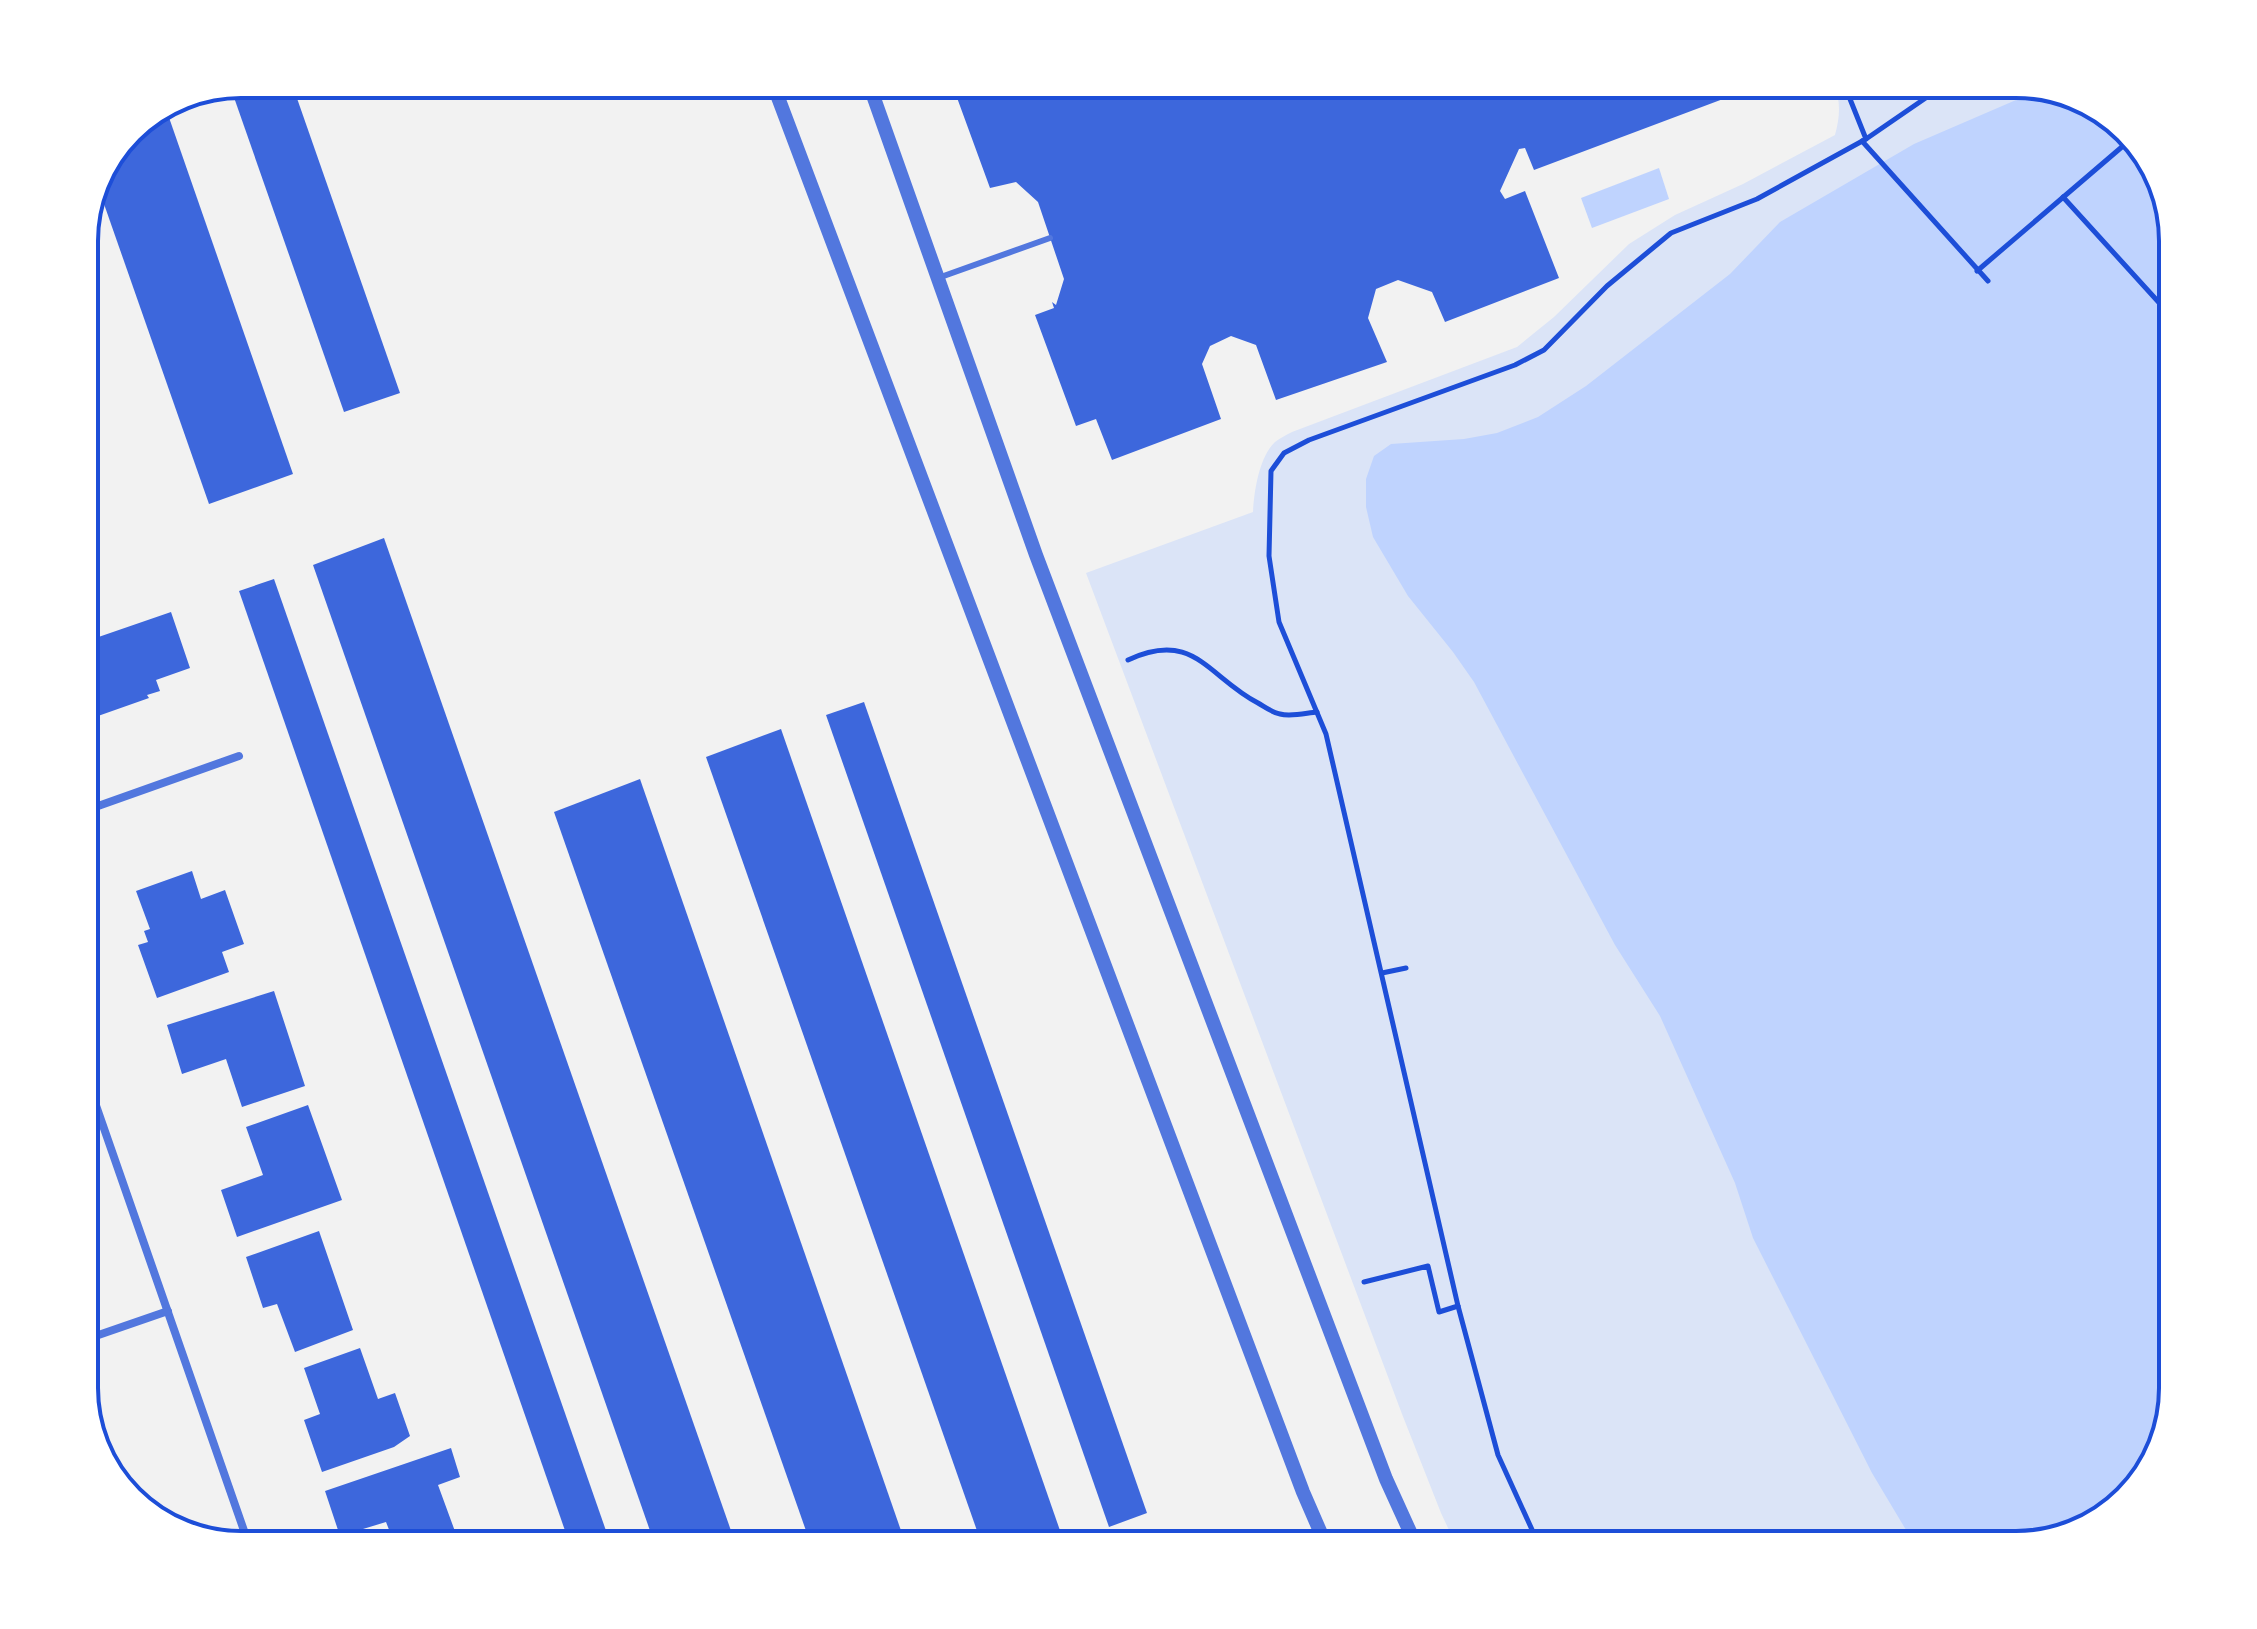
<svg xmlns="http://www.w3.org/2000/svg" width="2257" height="1629" font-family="Ubuntu,sans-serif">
	<rect width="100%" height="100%" fill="#f2f2f2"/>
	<path fill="#dbe4f7" d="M1834,84H2016L2111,116L2157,171L2173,241V1388L2141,1483L2086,1529L2016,1545H1456L1441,1513L1402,1414L1086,573L1253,512C1254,492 1259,457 1275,442C1280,438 1286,435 1292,432L1517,347L1554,317L1629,244L1675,215L1743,184L1835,135C1840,116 1841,102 1834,84Z"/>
	<g fill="#bfd3fe">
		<path d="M2037,91L2111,116L2157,171L2173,241V1388L2141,1483L2086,1529L2016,1545H1915L1872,1473L1753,1238L1735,1183L1660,1016L1615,945L1474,682L1453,652L1408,596L1373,537L1366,507V479L1374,456L1391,444L1464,439L1497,433L1538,417L1586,386L1730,274L1780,222L1914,144Z"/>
		<path d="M1659,168L1669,199L1592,228L1581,198Z"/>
	</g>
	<g fill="#3d67dc">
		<path d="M241,84H292L400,393L344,412L230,86Z"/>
		<path d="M952,84H1763L1534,170L1525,148L1519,149L1500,191L1505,199L1525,191L1559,278L1445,322L1432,292L1398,280L1376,289L1368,318L1387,362L1276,400L1256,345L1231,336L1210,346L1202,364L1221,419L1112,460L1096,419L1076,426L1035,315L1054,308L1052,302L1056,305L1064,279L1038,202L1016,182L990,188Z"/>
		<path d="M165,106L293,474L209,504L97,184L100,172L137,123Z"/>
		<path d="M384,538L736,1545H655L313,565Z"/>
		<path d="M274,579L611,1545H570L239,591Z"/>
		<path d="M171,612L190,668L156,680L160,691L147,695L149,698L98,716L84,675V642Z"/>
		<path d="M864,702L1147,1513L1109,1527L826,715Z"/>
		<path d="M781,729L1064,1542L1056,1545H982L706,757Z"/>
		<path d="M640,779L906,1545H811L554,812Z"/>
		<path d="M192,871L201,899L225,890L244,944L222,952L229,972L157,998L138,945L148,942L144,931L150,929L136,891Z"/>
		<path d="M274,991L305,1086L242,1107L226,1059L182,1074L167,1025Z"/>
		<path d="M308,1105L342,1200L237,1237L221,1190L263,1175L246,1127Z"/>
		<path d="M319,1231L353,1330L295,1352L277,1304L263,1308L246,1257Z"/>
		<path d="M360,1348L378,1399L395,1393L410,1436L394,1447L322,1472L304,1420L320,1414L304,1368Z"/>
		<path d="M451,1448L460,1477L438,1485L460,1545H395L386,1522L340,1536L325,1491Z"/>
		<path d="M120,1468L129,1493L109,1471Z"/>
	</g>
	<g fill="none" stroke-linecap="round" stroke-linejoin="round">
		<g stroke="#1d4ed8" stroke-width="5">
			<path d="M1844,84L1866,139"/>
			<path d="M1862,141L1988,281"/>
			<path d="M2063,197L2173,318"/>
			<path d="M1977,271L2130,140"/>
			<path d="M1128,660C1194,629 1208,677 1258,703C1265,707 1273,713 1280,714C1291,717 1306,713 1317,712"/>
			<path d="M1382,973L1406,968"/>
			<path d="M1364,1282L1428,1266L1439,1312L1458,1306"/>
			<path d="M1539,1545L1498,1455L1458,1306L1326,734L1279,622L1269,556L1271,471L1284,453L1309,440L1515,365L1544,350L1607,286L1671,233L1757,199L1866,139L1946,84"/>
		</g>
		<path stroke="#5277de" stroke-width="6" d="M938,278L1050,238"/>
		<g stroke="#5277de" stroke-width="8">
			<path d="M84,811L239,756"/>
			<path d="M84,1071L249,1545"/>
			<path d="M84,1340L168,1311"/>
		</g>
		<g stroke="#5277de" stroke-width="14">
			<path d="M773,84L1303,1492L1326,1545"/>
			<path d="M869,84L1036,555L1386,1479L1416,1545"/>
		</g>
	</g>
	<path d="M0 0H2257V1629H0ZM241 98H2016A143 143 0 0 1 2159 241V1388A143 143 0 0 1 2016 1531H241A143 143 0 0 1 98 1388V241A143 143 0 0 1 241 98Z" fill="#fff" fill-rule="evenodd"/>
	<path fill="none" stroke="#1d4ed8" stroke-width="4" d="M241 98H2016A143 143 0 0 1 2159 241V1388A143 143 0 0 1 2016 1531H241A143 143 0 0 1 98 1388V241A143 143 0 0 1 241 98Z"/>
</svg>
